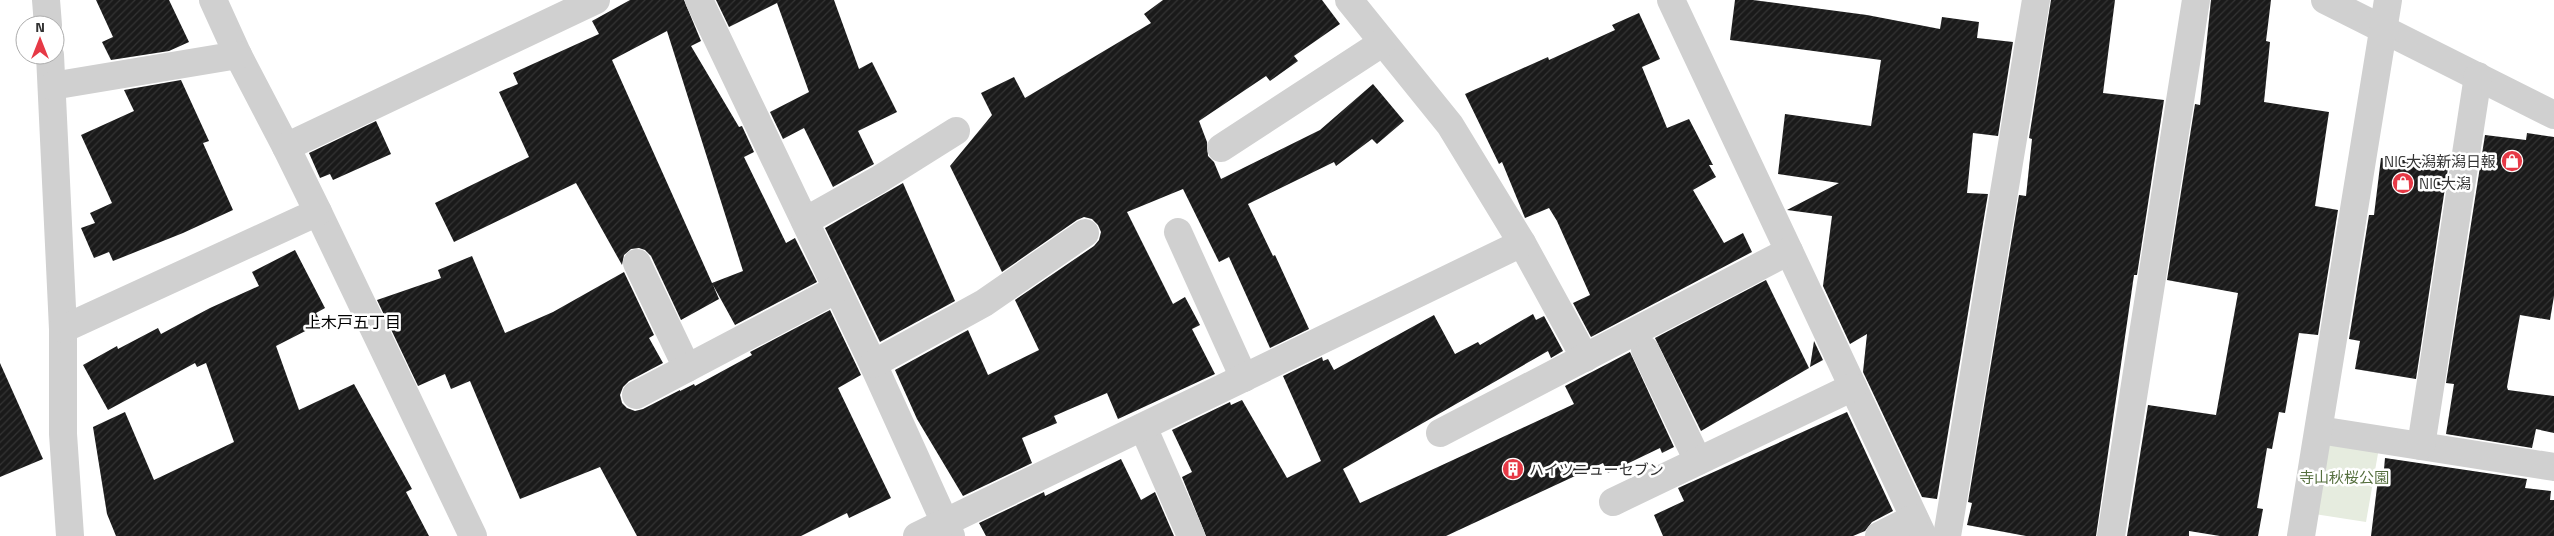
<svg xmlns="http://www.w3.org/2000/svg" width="2554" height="536" font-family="'Titillium Web','Noto Sans JP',sans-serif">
	<defs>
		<pattern id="building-hatch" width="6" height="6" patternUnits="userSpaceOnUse" patternTransform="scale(1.25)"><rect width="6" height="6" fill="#1a1a1a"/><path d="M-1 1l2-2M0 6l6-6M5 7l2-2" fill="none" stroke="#333"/></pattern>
	</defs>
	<rect width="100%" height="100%" fill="#fff"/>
	<path fill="#e6ecdf" d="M2321,433L2380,442L2366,522L2308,513Z"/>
	<g fill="url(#building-hatch)" fill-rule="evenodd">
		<path d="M96,0H169L189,42L169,51L111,60L102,42L113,37Z"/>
		<path d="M630,0H684L701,41L691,46L739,127L742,126L754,152L744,157L786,243L795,238L817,282L735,325L713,285L719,299L681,320L651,256L645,250L639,248L631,249L624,255L622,265L576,183L454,242L435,203L529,157L499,92L518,84L513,73L599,34L592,21ZM667,31L743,271L712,283L612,60Z"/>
		<path d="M716,0H834L859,69L872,62L897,112L858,131L874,164L833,187L804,128L783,139L770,112L809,92L777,3L729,27Z"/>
		<path d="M1163,0H1322L1340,24L1294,56L1298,61L1270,81L1266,76L1199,121L1207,142L1208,156L1214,162L1221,179L1320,130L1373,84L1404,121L1377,144L1372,139L1336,166L1334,162L1248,204L1273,256L1275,255L1309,329L1270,348L1229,257L1219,262L1183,189L1127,212L1173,304L1185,297L1200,325L1192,329L1215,374L1118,419L1107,393L1054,416L1057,423L1022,438L1032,463L963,496L917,419L895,370L968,330L988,375L1039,350L1015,300L1094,246L1099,240L1101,232L1098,225L1092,219L1084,217L1077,220L1002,272L950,166L992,115L981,93L1014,77L1025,98L1151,23L1144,14Z"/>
		<path d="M1735,0H1753L1867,15L1940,29L1942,17L1979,22L1977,38L2013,42L1998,136L1973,133L1967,193L1988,194L1937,499L1922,497L1863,372L1867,334L1850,344L1823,286L1832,216L1787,210L1839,183L1778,174L1785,114L1871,126L1881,60L1730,40Z"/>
		<path d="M2051,0H2115L2103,93L2164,100L2137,275H2134L2096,536H2026L1967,525L1972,503L1968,502L2019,195L2026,196L2032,139L2029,138Z"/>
		<path d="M2211,0H2271L2266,41L2270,42L2264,102L2329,112L2315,206L2338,210L2318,335L2299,333L2285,413L2279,412L2272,449L2267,448L2257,508L2263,509L2258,536H2220L2189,531V536H2127L2148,405L2216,415L2238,293L2167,280L2195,104L2200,105Z"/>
		<path d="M1639,13L1660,59L1642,67L1667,128L1689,119L1713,165H1709L1716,177L1693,190L1724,243L1743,233L1752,252L1591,337L1573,303L1590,295L1557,221L1549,208L1525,218L1502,162L1499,164L1465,94L1548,57L1549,60L1615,30L1612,25Z"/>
		<path d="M181,80L209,141L203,143L233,210L183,233L113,261L109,252L94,258L81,228L95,223L90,213L112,203L81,135L134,111L124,90Z"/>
		<path d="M376,121L391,154L333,180L330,174L320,178L309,153Z"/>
		<path d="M2527,133L2554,137V296L2550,320L2520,315L2507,387L2508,390L2554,396V433L2536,429L2532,448L2446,434L2454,384L2446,383L2485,135L2526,140Z"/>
		<path d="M2429,153L2450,155L2416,379L2355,369L2360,341L2349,339L2369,215H2374L2381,158L2427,162Z"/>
		<path d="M903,183L955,301L880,342L825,228Z"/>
		<path d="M295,250L325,308L316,313L321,323L276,346L299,410L354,384L412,489L406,492L429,536H116L107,514L93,427L125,412L154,480L234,442L206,363L197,367L195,363L108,410L83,365L117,346L118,349L158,328L161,334L210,308L259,286L252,272Z"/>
		<path d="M472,256L505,333L553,312L624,272L654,335L649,338L663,363L629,381L623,387L620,395L622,403L627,408L635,411L643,409L680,390V391L694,384L695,386L752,355L750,352L830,310L861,375L838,388L891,498L849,518L847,513L801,536H637L600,467L520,499L470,381L451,389L445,374L418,386L377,300L441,278L438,270Z"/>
		<path d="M1766,280L1809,368L1701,431L1655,338Z"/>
		<path d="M1533,314L1536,320L1544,316L1563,351L1551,358L1548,351L1343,469L1360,503L1574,404L1565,386L1630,352L1674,447L1662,453L1660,448L1608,473L1603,463L1446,536H1206L1182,477L1192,472L1172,430L1230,402L1231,405L1242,400L1287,478L1321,461L1283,376L1322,357L1323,361L1328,359L1334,370L1434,315L1455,354L1478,342L1480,345Z"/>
		<path d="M1814,341L1823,360L1810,367Z"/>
		<path d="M0,363L43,459L0,477Z"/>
		<path d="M1847,412L1893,511L1872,522L1865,531L1853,536H1663L1654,515L1684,501L1678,488Z"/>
		<path d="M2385,458L2527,479L2525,488L2551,491L2550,500H2554V536H2371L2378,479L2383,480Z"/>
		<path d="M1121,459L1141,500L1155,492L1174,536H986L979,523L1044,492L1045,496Z"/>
	</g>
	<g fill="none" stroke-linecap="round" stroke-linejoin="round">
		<g stroke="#d0d0d0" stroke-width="28">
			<path d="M46,0L48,25"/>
			<path d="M213,0L238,55L286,147"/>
			<path d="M699,0L873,364L951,536"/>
			<path d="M1349,0L1450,125L1522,243L1585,358"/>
			<path d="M1671,0L1923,536"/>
			<path d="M2325,0L2554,115"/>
			<path d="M50,55L63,329V434L70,536"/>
			<path d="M52,86L238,55"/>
			<path d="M1221,148L1382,43"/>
			<path d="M318,212L473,536"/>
			<path d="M805,221L878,180L956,131"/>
			<path d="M1178,232L1244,378"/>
			<path d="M637,263L687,368"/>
			<path d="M63,329L318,212L286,147L596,0"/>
			<path d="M1645,350L1698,461"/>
			<path d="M873,364L984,303L1085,233"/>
			<path d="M636,395L837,289"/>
			<path d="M1143,427L1191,536"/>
			<path d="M2319,430L2554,467"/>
			<path d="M1440,433L1789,251"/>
			<path d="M2421,446L2478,76"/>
			<path d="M1613,502L1853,387"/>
			<path d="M917,536L1522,243"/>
			<path d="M1879,536L1914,518"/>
			<path d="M1947,536L2036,0"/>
			<path d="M2111,536L2196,0"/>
			<path d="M2301,536L2388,0"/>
		</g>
	</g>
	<defs>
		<g id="shop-disc" transform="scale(1.125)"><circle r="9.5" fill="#e63946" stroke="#fff"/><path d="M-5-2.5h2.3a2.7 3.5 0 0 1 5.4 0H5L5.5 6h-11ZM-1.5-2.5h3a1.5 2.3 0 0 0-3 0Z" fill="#fff"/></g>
		<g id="building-disc" transform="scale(1.125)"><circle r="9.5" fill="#e63946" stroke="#fff"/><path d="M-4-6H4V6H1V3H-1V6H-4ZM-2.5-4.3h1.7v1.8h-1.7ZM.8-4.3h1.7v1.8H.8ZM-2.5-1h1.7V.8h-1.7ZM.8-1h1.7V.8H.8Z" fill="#fff"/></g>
	</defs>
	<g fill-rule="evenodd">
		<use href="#shop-disc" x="2512" y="161"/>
		<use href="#shop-disc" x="2403" y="183"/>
		<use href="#building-disc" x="1513" y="469"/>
	</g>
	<g text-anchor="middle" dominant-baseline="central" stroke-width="5" stroke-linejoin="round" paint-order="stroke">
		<g font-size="15" fill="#333" stroke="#fff" text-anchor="start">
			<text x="2496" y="161" text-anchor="end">NIC大潟新潟日報</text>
			<text x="2419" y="183">NIC大潟</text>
			<text x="1529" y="469">ハイツニューセブン</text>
		</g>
		<g font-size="15" fill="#56703f" stroke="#fff">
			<text x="2344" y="477">寺山秋桜公園</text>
		</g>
		<g font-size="16" fill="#000" stroke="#fff">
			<text x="353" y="322">上木戸五丁目</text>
		</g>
	</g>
	<g transform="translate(40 40)"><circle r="24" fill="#ffffff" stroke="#adadad"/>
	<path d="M0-4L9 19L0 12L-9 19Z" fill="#e63946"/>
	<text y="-8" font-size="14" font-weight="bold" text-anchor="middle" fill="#333333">N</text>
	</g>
</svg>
